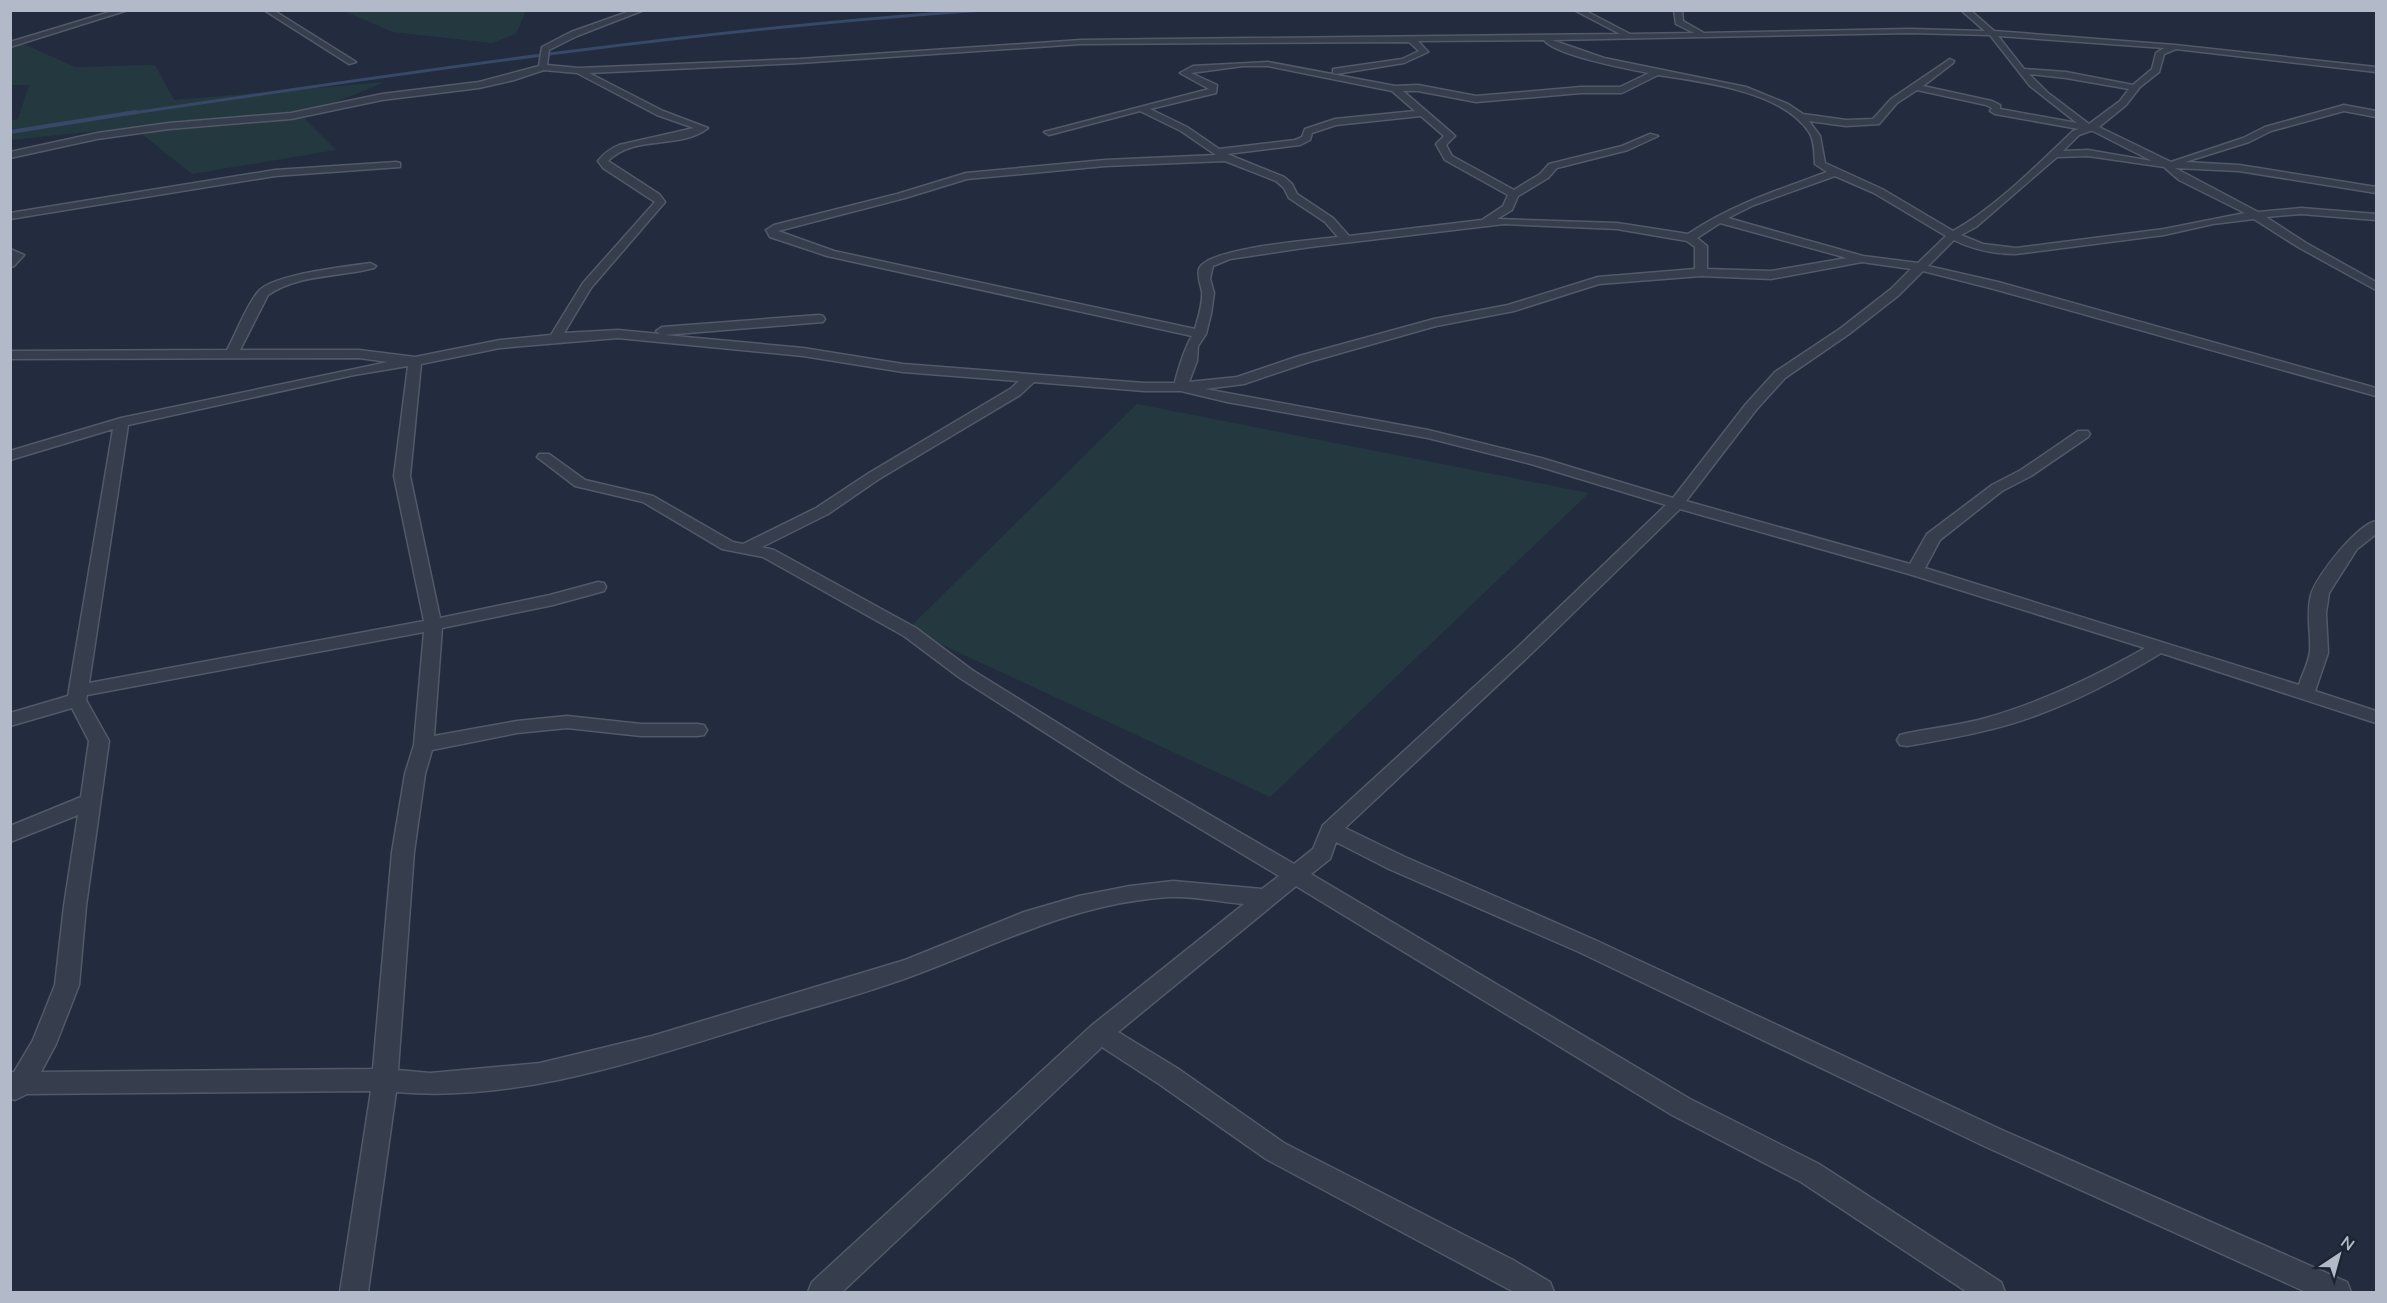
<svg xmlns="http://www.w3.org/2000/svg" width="2387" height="1303" font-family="Mulish,sans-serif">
	<rect width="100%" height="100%" fill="#222c3e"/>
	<g fill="#24393f">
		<path d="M344,11L526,10V11L516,34L492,43L393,32Z"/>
		<path d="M10,38L75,67L155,65L174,100L385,82L302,116L336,150L192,174L133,127L11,140V121L18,119L29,85H11Z"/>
		<path d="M1137,404L1589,493L1270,797L908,629Z"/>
	</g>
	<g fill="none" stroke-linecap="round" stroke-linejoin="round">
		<path stroke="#374868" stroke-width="3" d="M126,114C411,72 698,29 986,10"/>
		<path stroke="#374868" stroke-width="4" d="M10,132L136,112"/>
		<g stroke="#525968" stroke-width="3">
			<g id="street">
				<path d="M116,10H128L10,47V42Z"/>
				<path d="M264,10H273L356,62L349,64Z"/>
				<path d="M633,10H644L577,36L549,50L547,65L578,68L800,59L1081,40L1620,34L1574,10H1584L1630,34L1694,33L1676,24L1674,10H1682L1683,21L1704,33L1910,29L1985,31L1961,10H1970L1994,31L2175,45L2376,67V72L2176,49L2164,54L2159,72L2140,87L2126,105L2099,127L2171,162L2243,138L2265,127L2344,105L2376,111V117L2344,111L2271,131L2249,142L2185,162L2239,165L2376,187V193L2239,171L2175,168L2258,212L2301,208L2376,214V220L2301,214L2266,217L2306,243L2376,282V290L2298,247L2254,219L2213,224L2164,235L2016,254C1994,254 1974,250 1954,240L1928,266L1998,282L2376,388V396L1990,288L1923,271L1899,295L1849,334L1785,378L1756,410L1686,501L1910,564L1927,534L1992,485L2021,470L2078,431H2088L2090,434L2088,437L2031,476L2002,491L1940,540L1925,568L2299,685C2302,675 2309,662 2310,651C2311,632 2306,614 2311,595C2316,576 2357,525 2376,521V534L2357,549L2329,593L2326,613L2328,653L2315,691L2376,711V723L2161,653C2122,677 2081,699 2037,715C1995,731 1951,738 1907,746L1900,745L1897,740L1900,735C1928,728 1958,726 1986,718C2042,702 2094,677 2145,648L1909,574L1680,509L1532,653L1345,828L1405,857L1595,940L2002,1130L2347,1282L2351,1292H2306L1984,1146L1579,952L1389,869L1336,842L1330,859L1311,874L1690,1099L1819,1164L2001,1282L2005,1292H1967L1801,1182L1672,1115L1296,886L1118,1032L1177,1068L1284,1143L1513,1260L1550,1282L1554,1292H1514L1266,1159L1159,1084L1102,1047L842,1292H808L812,1282L1091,1026L1244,904C1220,902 1195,896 1171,897C1079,902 1005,941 920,973C868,993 813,1007 760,1023C642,1059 520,1103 396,1092L368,1292H340L371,1091L27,1094L15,1100L10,1098V1072H14L33,1040L55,985L64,906L78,815L10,842V826L81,797L89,741L72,708L10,726V713L68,696L113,429L10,460V451L121,418L388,362L359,358L10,359V351L227,350C237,332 245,308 258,292C272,274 346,267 370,263L376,266L374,268C340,277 298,274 268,295L240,350H359L415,357L500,340L551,335L583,283L655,202L603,168L598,161C604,153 610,149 619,145L694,128L657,115L577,73L544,70L514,80L479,88L382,100L291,119L169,129L97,139L10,158V152L97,133L169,123L291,113L382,94L479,82L539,66L542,47L571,32ZM1910,33L1990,35L2030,86L2077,123L2000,109V105L1992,101L1923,86L1953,63L1954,61L1950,59L1891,99L1873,119L1846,120L1803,114L1788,104L1746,87L1604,58L1552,40ZM1998,36L2164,48L2156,53L2152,69L2133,85L2066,72L2024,69ZM1544,40C1555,55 1627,69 1649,73L1620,87H1581L1476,96L1418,85L1395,86L1268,62L1193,66L1180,73L1209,89L1044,132L1049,135L1140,111L1181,131L1216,155L1105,160L966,173L897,194L774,225L766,230L770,237L827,256L1192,336C1186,345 1177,372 1175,383H1144L903,364L803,348L664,335L823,322L825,319L823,316L819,315L662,327L656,331L660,334L618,330L564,333L591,288L665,202L659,194L608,161C635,134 680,150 708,128L663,111L589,73L800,63L1081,44L1409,42L1419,51L1402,59L1333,69V73L1336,74L1404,63L1428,52L1418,41ZM1243,66H1268L1392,91L1415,111L1335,119L1305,129L1302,137L1295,140L1219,149L1187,127L1150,109L1216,93L1217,85L1191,73ZM2029,74L2066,78L2129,89L2120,101L2089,124L2048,93ZM1658,75C1703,82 1782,91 1809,132C1815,141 1814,154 1815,164L1827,172C1778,190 1731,205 1688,234L1617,223L1497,219L1512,210L1518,196L1548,178L1557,168L1628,150L1658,136L1650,134L1622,146L1549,164L1540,174L1514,190L1452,156L1446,145L1455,136L1453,134L1403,91H1418L1476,102L1581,93H1622ZM1917,90L1986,105L1992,108L1990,111L1995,114L2079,129L2073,131C2038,164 1995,208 1953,231L1882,189L1825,163L1820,136L1809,121L1846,126L1879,124L1897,103ZM1421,116L1444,136L1436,144L1445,160L1508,195L1503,206L1482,220L1349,236L1333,218L1297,194L1292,184L1284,177L1227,154L1300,145L1310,140L1312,133L1336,125ZM2090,131H2093L2152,161L2088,150L2063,151L2079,135ZM2088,156L2164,167L2179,180L2245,213L2164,229L2016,248L1983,244L1961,235L1976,227L2057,157ZM1225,161L1276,181L1284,188L1289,198L1325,222L1338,237C1314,240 1206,248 1199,269C1197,278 1201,284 1202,292C1203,304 1198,318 1195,329L834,251L778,231L905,198L967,179L1105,166ZM1835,176L1874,193L1946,236L1918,263L1863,256L1728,218L1754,205ZM1720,223L1847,258L1771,271L1707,269V246L1697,238ZM1504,224L1617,229L1687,241L1695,247V269L1598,277L1508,305L1434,319L1299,356L1237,377L1189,382L1197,361L1198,346L1206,334L1211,314L1214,293L1210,279L1213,266L1230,259L1310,247ZM1862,262L1911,269L1891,289L1841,328L1775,372L1746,404L1673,498L1541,458L1428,430L1205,389L1244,384L1309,362L1436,326L1514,311L1599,284L1701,276L1771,279ZM618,338L803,356L903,372L1019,381L1010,389L869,473L816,508L743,544L733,542L653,496L585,480L549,454H539L537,457L575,486L643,502L722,549L763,557L904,636L960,678L1124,783L1279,876L1262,889L1173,881L1130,886L1079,896L1024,912L905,960L652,1036L540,1063L430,1073L398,1070L414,852L425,774L432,750L517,733L567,728L641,736H697L704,735L707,730L704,725L697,724H641L567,716L517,721L434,736L442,628L553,605L604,591L606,587L604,583L598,582L550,595L440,618L410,476L421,364L500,348ZM408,366L394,476L424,621L89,683L128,425L354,375ZM1034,382L1144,391H1181L1227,402L1428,438L1531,464L1666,505L1520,645L1323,825L1313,849L1294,864L1138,773L972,670L916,628L774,550L762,547L828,514L879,479L1020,395ZM424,632L414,745L405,774L392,852L373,1069L41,1072L56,1044L79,985L86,906L109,741L86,700L87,695Z"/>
				<path d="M396,162L400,163V167L275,176L10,219V213L275,170Z"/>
				<path d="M10,249L24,255L14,266L10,267Z"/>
			</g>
		</g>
		<use href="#street" fill="#363e4e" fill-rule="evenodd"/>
	</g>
	<rect width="2387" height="1303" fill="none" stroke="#b2b9c9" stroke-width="24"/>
	<g transform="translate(2339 1255) rotate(36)" stroke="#1c2332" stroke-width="4.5" paint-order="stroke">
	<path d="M0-4.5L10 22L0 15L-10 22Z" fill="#b2b9c9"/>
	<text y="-9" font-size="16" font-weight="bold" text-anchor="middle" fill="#b2b9c9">N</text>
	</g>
</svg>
